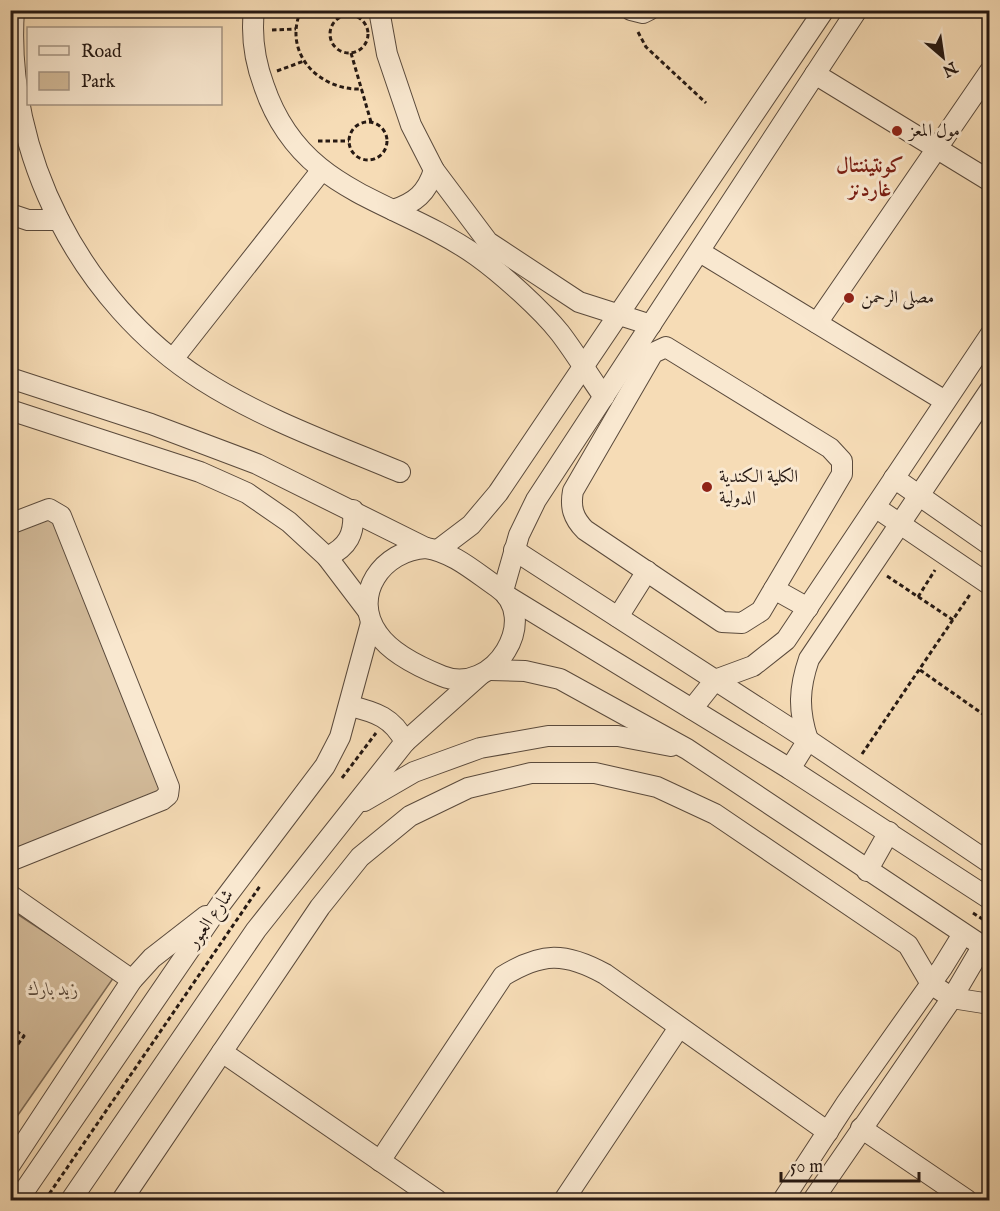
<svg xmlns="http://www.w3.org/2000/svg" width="1000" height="1211" font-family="'IM FELL English',Amiri,serif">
	<rect width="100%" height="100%" fill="#f6dcb6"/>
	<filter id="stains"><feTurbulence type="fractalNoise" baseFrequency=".00333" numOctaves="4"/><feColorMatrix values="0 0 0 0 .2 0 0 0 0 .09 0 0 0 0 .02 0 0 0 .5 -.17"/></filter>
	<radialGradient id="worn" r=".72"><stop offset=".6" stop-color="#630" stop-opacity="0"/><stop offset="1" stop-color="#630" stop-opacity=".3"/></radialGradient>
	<g fill="#d3bb9a" stroke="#7c6a56" stroke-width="1.5">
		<path d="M54,517L164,791L11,853V534Z"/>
		<path d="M11,910L114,977L11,1125Z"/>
	</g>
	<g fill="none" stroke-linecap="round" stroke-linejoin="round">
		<g stroke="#5a4a3c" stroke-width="22">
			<g id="minor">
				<path d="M14,10C4,153 81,303 202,380C263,419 333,444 400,472"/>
				<path d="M254,10C251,36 255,62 264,86C301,195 395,198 477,256C502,274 541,309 560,333C576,354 589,376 604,397"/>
				<path d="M379,10L387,54L411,125L434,170L488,242L579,302L651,325"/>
				<path d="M631,10L643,13L649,10"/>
				<path d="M815,74L990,181"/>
				<path d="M393,210C415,203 427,193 434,170"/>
				<path d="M10,214L28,220H59"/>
				<path d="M700,252L945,401"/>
				<path d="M817,323L990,71"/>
				<path d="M666,347L830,448L842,461V474L761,611L742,623L722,622L585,530C573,518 570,507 573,491L653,353Z"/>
				<path d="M173,359L321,171"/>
				<path d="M10,378L151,424L257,464L426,548"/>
				<path d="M10,410L200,472L247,493L289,522L327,557L368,611"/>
				<path d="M894,478L990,545"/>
				<path d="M875,507L990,585"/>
				<path d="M10,524L49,509L61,516L169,787L168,795L162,800L10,861"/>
				<path d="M426,548C453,552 475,572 497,587C542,617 494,697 442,676C422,668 391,653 378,634C350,595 383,550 426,548Z"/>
				<path d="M438,550L471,525L498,493L824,10"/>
				<path d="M514,550L808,740L990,863"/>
				<path d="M327,557C348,547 355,534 353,510"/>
				<path d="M774,589L808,608"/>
				<path d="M503,591L519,535L536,500L857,10"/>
				<path d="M507,596L790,769L990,899"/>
				<path d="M618,617L647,571"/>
				<path d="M491,670L525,671L560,679L687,749L990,951"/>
				<path d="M350,706C376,712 393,718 405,742"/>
				<path d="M692,709L715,680L753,666L786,640L990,335"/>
				<path d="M790,769L808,740C798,710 799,688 809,659L990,390"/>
				<path d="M364,801L414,772L480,748L548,736H618L671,746"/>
				<path d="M867,871L889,832"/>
				<path d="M10,895L132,980"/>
				<path d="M222,1052L437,1200"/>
				<path d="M861,1128L967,1200"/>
				<path d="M380,1161L503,976C542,952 565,952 605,974L828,1132"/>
				<path d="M10,1165L132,980L152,958L206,916"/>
				<path d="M18,1200L220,905L325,766L340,737L371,623"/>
				<path d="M71,1200L256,930L405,742L480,675"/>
				<path d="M122,1200L320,907L360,857L410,816L468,788L531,773H595L657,787L715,814L908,945L931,984L952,998L990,1004"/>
				<path d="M564,1200L678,1029"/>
				<path d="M783,1200L847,1102L942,968L963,934"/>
				<path d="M813,1200L952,998L982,947"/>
			</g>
		</g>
		<g stroke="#261913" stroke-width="3" stroke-dasharray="4.5 3" stroke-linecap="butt">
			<path d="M301,10C282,54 320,91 362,89"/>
			<circle cx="349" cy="34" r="19"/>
			<path d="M272,30L296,29"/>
			<path d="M638,32L646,47L706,103"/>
			<path d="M351,53L371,122"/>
			<path d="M277,71L304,61"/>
			<circle cx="368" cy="141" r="19"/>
			<path d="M318,141H349"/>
			<path d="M887,576L953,620"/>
			<path d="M918,597L935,570"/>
			<path d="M920,670L990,719"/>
			<path d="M862,754L971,593"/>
			<path d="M342,778L376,733"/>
			<path d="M984,839L990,830"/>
			<path d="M973,913L990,924"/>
			<path d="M10,1027L24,1036L10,1055"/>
			<path d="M13,1028L17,1022"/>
			<path d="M45,1200L260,886"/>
		</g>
		<use href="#minor" stroke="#f9e8d0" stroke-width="20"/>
	</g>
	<g fill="#8f2418" stroke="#f9e8d0" stroke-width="2">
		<circle cx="897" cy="131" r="6"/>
		<circle cx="849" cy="298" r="6"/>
		<circle cx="707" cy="487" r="6"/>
	</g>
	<g text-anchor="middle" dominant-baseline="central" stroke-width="6" stroke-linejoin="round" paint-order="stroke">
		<g font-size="18" fill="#261913" stroke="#f9e8d0" text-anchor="start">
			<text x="909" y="131">مول المعز</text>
			<text x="861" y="298">مصلى الرحمن</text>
			<text x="719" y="477">الكلية الكندية<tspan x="719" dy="21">الدولية</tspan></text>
		</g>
		<g font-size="18" fill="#261913" stroke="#f9e8d0">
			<text transform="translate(211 919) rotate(-55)">شارع العبور</text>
		</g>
		<g font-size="18" font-style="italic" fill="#5a4a3c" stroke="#f9e8d0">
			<text x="53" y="990">زيد بارك</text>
		</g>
		<g font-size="21" font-weight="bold" fill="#7a1f14" stroke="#f9e8d0">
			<text x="870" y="166">كونتيننتال<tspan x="870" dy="24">غاردنز</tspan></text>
		</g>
	</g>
	<rect width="1000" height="1211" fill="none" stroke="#f6dcb6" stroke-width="36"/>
	<rect x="12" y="12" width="976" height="1187" fill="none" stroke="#261913" stroke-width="3"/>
	<rect x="18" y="18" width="964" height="1175" fill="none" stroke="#261913" stroke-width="1.5"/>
	<rect x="27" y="27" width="195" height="78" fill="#f9e8d0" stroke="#a59584" stroke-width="1.5"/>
	<rect x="39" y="46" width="30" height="9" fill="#f9e8d0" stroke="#a59584" stroke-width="1.5"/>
	<text x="81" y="57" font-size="18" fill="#261913">Road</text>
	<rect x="39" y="72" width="30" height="18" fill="#d3bb9a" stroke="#a59584" stroke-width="1.5"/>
	<text x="81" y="87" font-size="18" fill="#261913">Park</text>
	<g transform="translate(943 57) rotate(151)" stroke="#f9e8d0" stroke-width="4.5" paint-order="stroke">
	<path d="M0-4.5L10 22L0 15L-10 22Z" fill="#261913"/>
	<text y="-9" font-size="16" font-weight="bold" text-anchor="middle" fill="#261913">N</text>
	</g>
	<path d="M781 1172v9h138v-9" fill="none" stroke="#261913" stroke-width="3"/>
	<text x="790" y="1172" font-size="18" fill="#261913" stroke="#f9e8d0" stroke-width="4.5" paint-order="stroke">50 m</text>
	<rect width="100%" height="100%" filter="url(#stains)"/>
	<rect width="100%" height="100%" fill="url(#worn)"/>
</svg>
